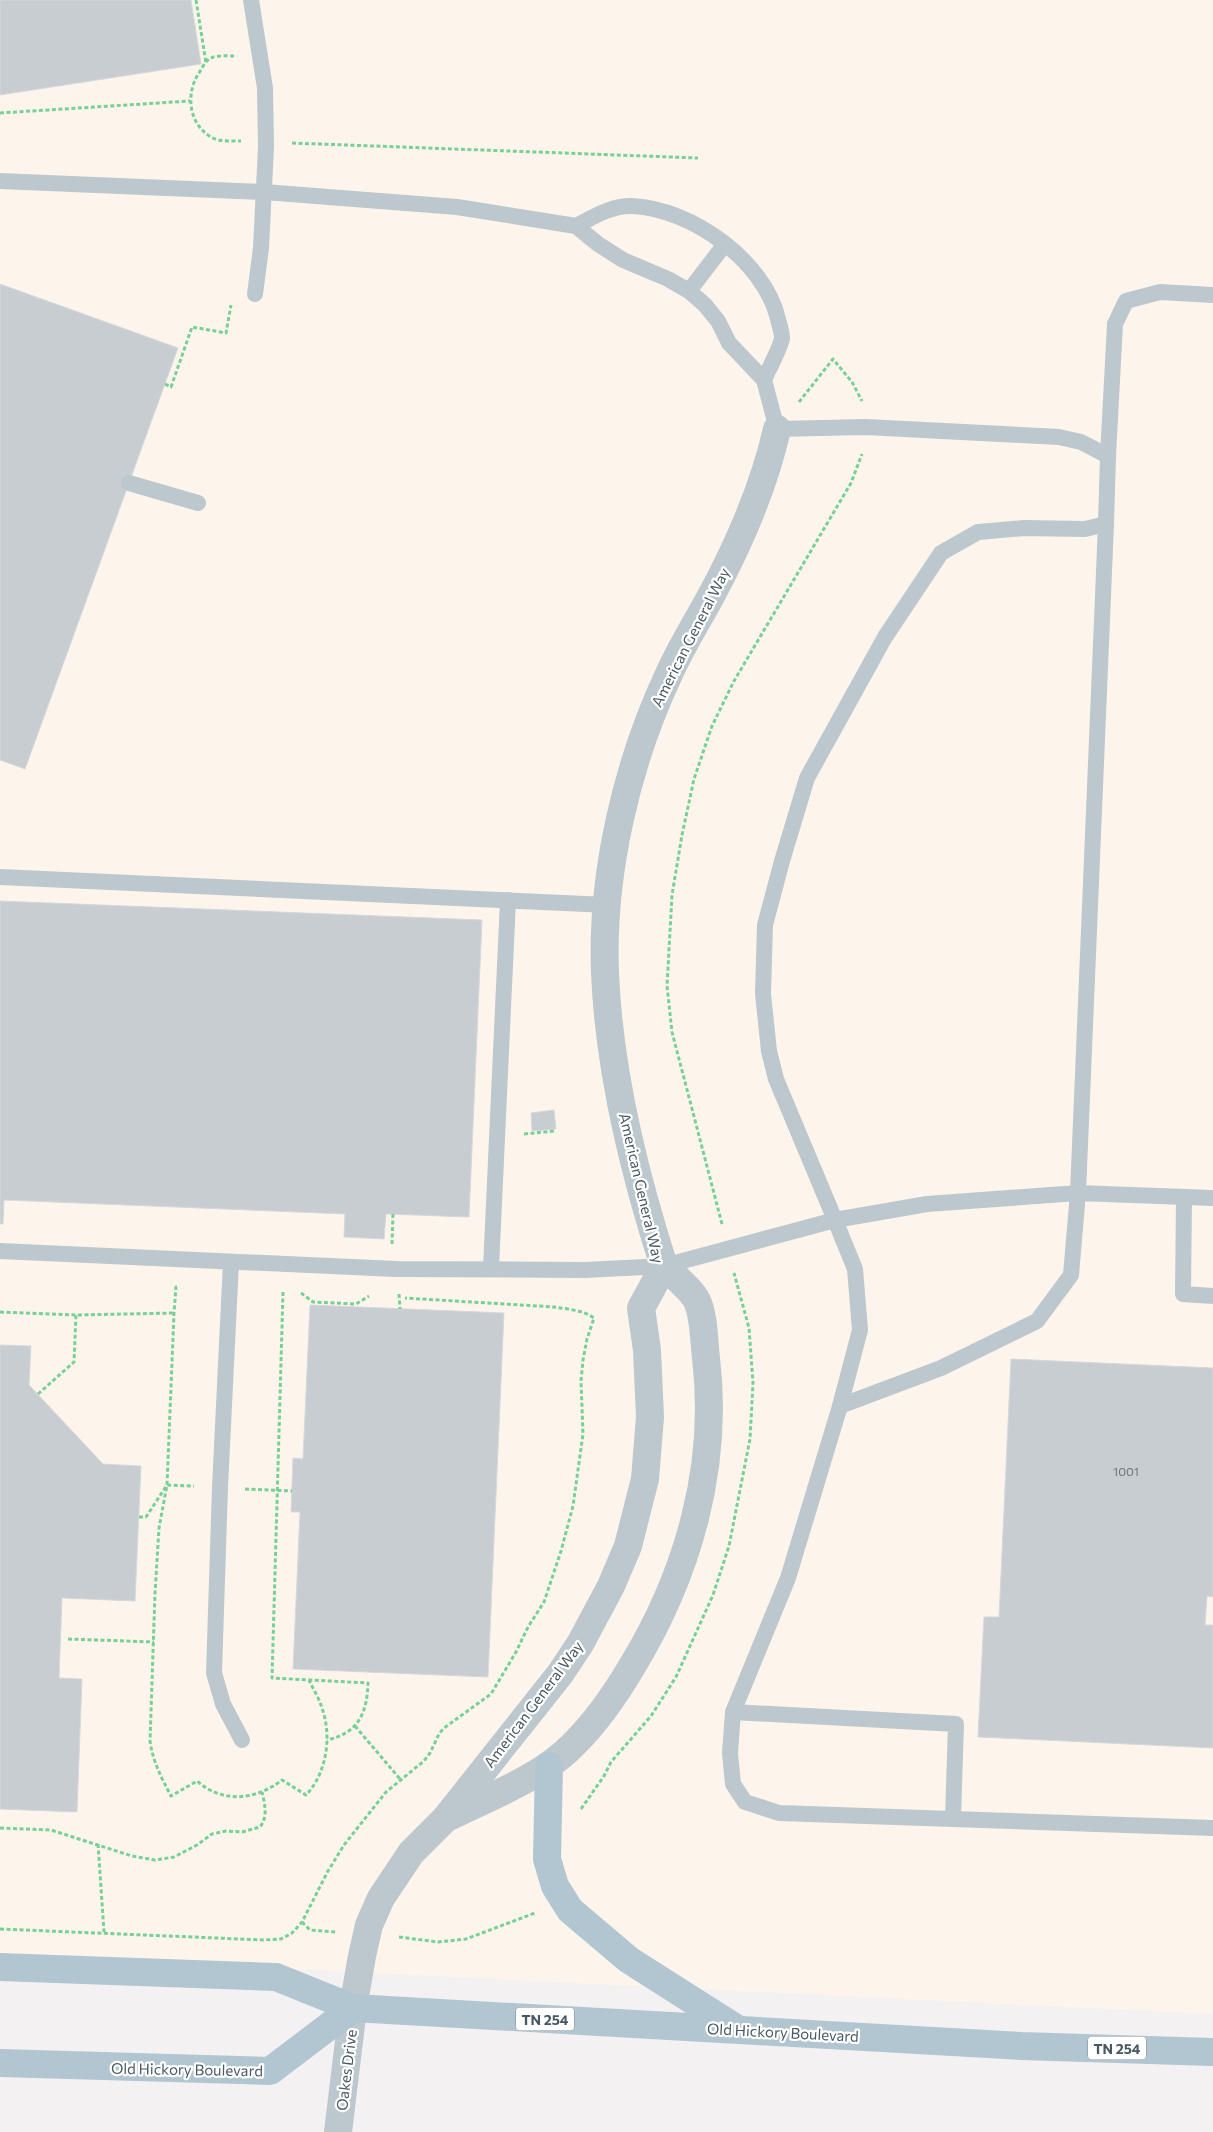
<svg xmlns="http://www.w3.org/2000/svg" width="1213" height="2132" font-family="Commissioner,sans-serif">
	<rect width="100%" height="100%" fill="#f4f1f2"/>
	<path fill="#fdf5ec" d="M0,0H1213V2014L0,1955Z"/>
	<g fill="#c8cdd1" stroke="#d5d9dd">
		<path d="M0,0H191L201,64L0,95Z"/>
		<path d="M0,284L178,348L25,769L0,760Z"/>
		<path d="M0,901L482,920L469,1217L386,1214L384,1239L344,1237L345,1214L4,1200L3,1224H0Z"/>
		<path d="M554,1110L556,1129L532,1131L531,1113Z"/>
		<path d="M310,1305L504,1313L488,1677L293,1669L300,1512H291L293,1458L303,1459Z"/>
		<path d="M0,1345L31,1346L29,1385L103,1464L141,1466L135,1601L62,1598L59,1678L82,1679L77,1812L0,1809Z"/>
		<path d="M1011,1359L1213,1368V1597L1207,1596L1205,1625H1213V1748L978,1737L984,1617H999Z"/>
	</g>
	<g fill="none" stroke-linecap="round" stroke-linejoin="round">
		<g stroke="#77d096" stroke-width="3" stroke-dasharray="4 2.5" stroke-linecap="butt">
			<path d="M196,0L206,63"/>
			<path d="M234,56C228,56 217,55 211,58C205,60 201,71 197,76C186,96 189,124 211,137C219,142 231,141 241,141"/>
			<path d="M0,113L190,101"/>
			<path d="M292,143L698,158"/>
			<path d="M165,384L171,387L192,327L226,333L231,305"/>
			<path d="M799,402L833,359L852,382L862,401"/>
			<path d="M524,1134L555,1131"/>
			<path d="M722,1224L672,1032L667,986L672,895L682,835L694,779L712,726L734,681L851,483L862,454"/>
			<path d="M392,1244L393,1214"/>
			<path d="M177,1287H176L174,1313L167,1485L159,1528L155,1593L150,1741C153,1762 161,1777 171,1796L197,1781C223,1804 256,1800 282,1780L306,1795C327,1773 332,1736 322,1708C319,1698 313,1689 309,1680"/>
			<path d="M283,1292L272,1678L368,1683C367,1714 358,1733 327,1740"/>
			<path d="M301,1293L313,1302L356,1304L369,1296"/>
			<path d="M399,1294L400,1309"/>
			<path d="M0,1312L76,1315L174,1313"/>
			<path d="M38,1394L74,1362L76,1315"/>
			<path d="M245,1489L292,1491"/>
			<path d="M139,1517H146L167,1485L194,1486"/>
			<path d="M68,1639L154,1642"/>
			<path d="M355,1726L400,1779"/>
			<path d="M581,1809L604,1776L611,1762L651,1716L676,1677L713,1595L729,1546L750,1439L753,1383L749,1328L734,1273"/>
			<path d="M0,1828L51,1830L132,1856L155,1860L174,1857L197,1845L212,1834L226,1831L242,1832L260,1827C268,1817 265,1804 262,1792"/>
			<path d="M98,1844L104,1932"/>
			<path d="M302,1922L310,1930L336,1932"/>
			<path d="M0,1929L264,1940L281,1939L292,1933L302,1922L328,1871L344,1845L386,1792L424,1761L430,1753L439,1734L444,1728L491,1694L516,1652L528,1627L544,1602L561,1551L573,1506L583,1434L581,1381L583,1360L587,1339L594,1318C583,1310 567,1309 554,1307L405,1298"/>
			<path d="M399,1937L438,1942L466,1939L535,1913"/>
		</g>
		<g stroke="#bcc8ce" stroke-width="16">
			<path d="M251,0L265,88L266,147L261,248L255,294"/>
			<path d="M0,181L264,192L457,207L576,226L598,244L623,260L668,279L689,291L705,305L718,321L729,343L764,380L777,429L866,427L1059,437L1081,442L1108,456L1106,524L1085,529L1024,528L978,532L941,553L885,637L807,778L782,861L765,925L763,994L769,1051L776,1079L835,1220L664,1266L585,1270L396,1269L0,1251"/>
			<path d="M576,226C593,217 612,205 633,206C691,209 764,260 778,319C779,324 782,332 782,338C781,347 768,370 764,380"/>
			<path d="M689,291L725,244"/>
			<path d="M1108,456L1115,324L1126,301L1160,292L1213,295"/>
			<path d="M129,483L198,503"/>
			<path d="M1106,524L1078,1193L927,1204L835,1220L855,1269L860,1330L840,1406L788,1578L733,1712L730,1753L733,1784L745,1802L779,1813L1213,1828"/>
			<path d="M0,877L608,905"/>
			<path d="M1184,1197L1183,1294L1213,1296"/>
			<path d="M231,1262L220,1487L214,1673L223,1704L242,1740"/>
			<path d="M491,1268L508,900"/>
			<path d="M840,1406L941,1368L1037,1321L1071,1275L1078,1193L1213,1198"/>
			<path d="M733,1712L956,1724L953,1818"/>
		</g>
		<g stroke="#bcc8ce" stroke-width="28">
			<path d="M451,1816C493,1795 541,1778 574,1744C597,1721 615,1695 631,1668C688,1575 719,1467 706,1358C704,1342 704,1315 697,1301C692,1290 673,1275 664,1266"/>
			<path d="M338,2132L353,2008L362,1956L369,1925L381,1898L411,1853L445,1819L560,1674L580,1644L611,1586L628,1546L645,1479L650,1417L647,1350L641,1308L664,1266C634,1173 609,1071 605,973C601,874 627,763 669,674C681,647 697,622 711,596C739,544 764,487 777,429"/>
		</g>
		<g stroke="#b1c6d0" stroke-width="28">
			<path d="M549,1766L547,1859L555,1886L570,1910L629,1960L736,2028"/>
			<path d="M0,1967L276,1977L353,2008L1021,2046L1213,2052"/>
			<path d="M0,2063L270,2071L353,2008"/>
		</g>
	</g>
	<g text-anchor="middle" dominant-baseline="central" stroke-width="4.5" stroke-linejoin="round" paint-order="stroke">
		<g font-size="12" fill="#68757c">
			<text x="1126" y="1471">1001</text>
		</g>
		<g fill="#fff" stroke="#7f8a90" stroke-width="1">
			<rect x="516" y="2007.5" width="58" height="23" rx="4"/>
			<rect x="1088" y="2036.5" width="58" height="23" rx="4"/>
		</g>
		<g font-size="14" font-weight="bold" fill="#485860">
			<text x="545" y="2019">TN 254</text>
			<text x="1117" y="2048">TN 254</text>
		</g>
		<g font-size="15" fill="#485860" stroke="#fff">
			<text transform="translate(690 637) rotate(-63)">American General Way</text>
			<text transform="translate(642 1188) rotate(77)">American General Way</text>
			<text transform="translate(533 1704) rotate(-53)">American General Way</text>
			<text transform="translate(783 2032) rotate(3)">Old Hickory Boulevard</text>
			<text transform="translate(187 2069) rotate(1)">Old Hickory Boulevard</text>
			<text transform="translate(346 2070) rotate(-83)">Oakes Drive</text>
		</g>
	</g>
</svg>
